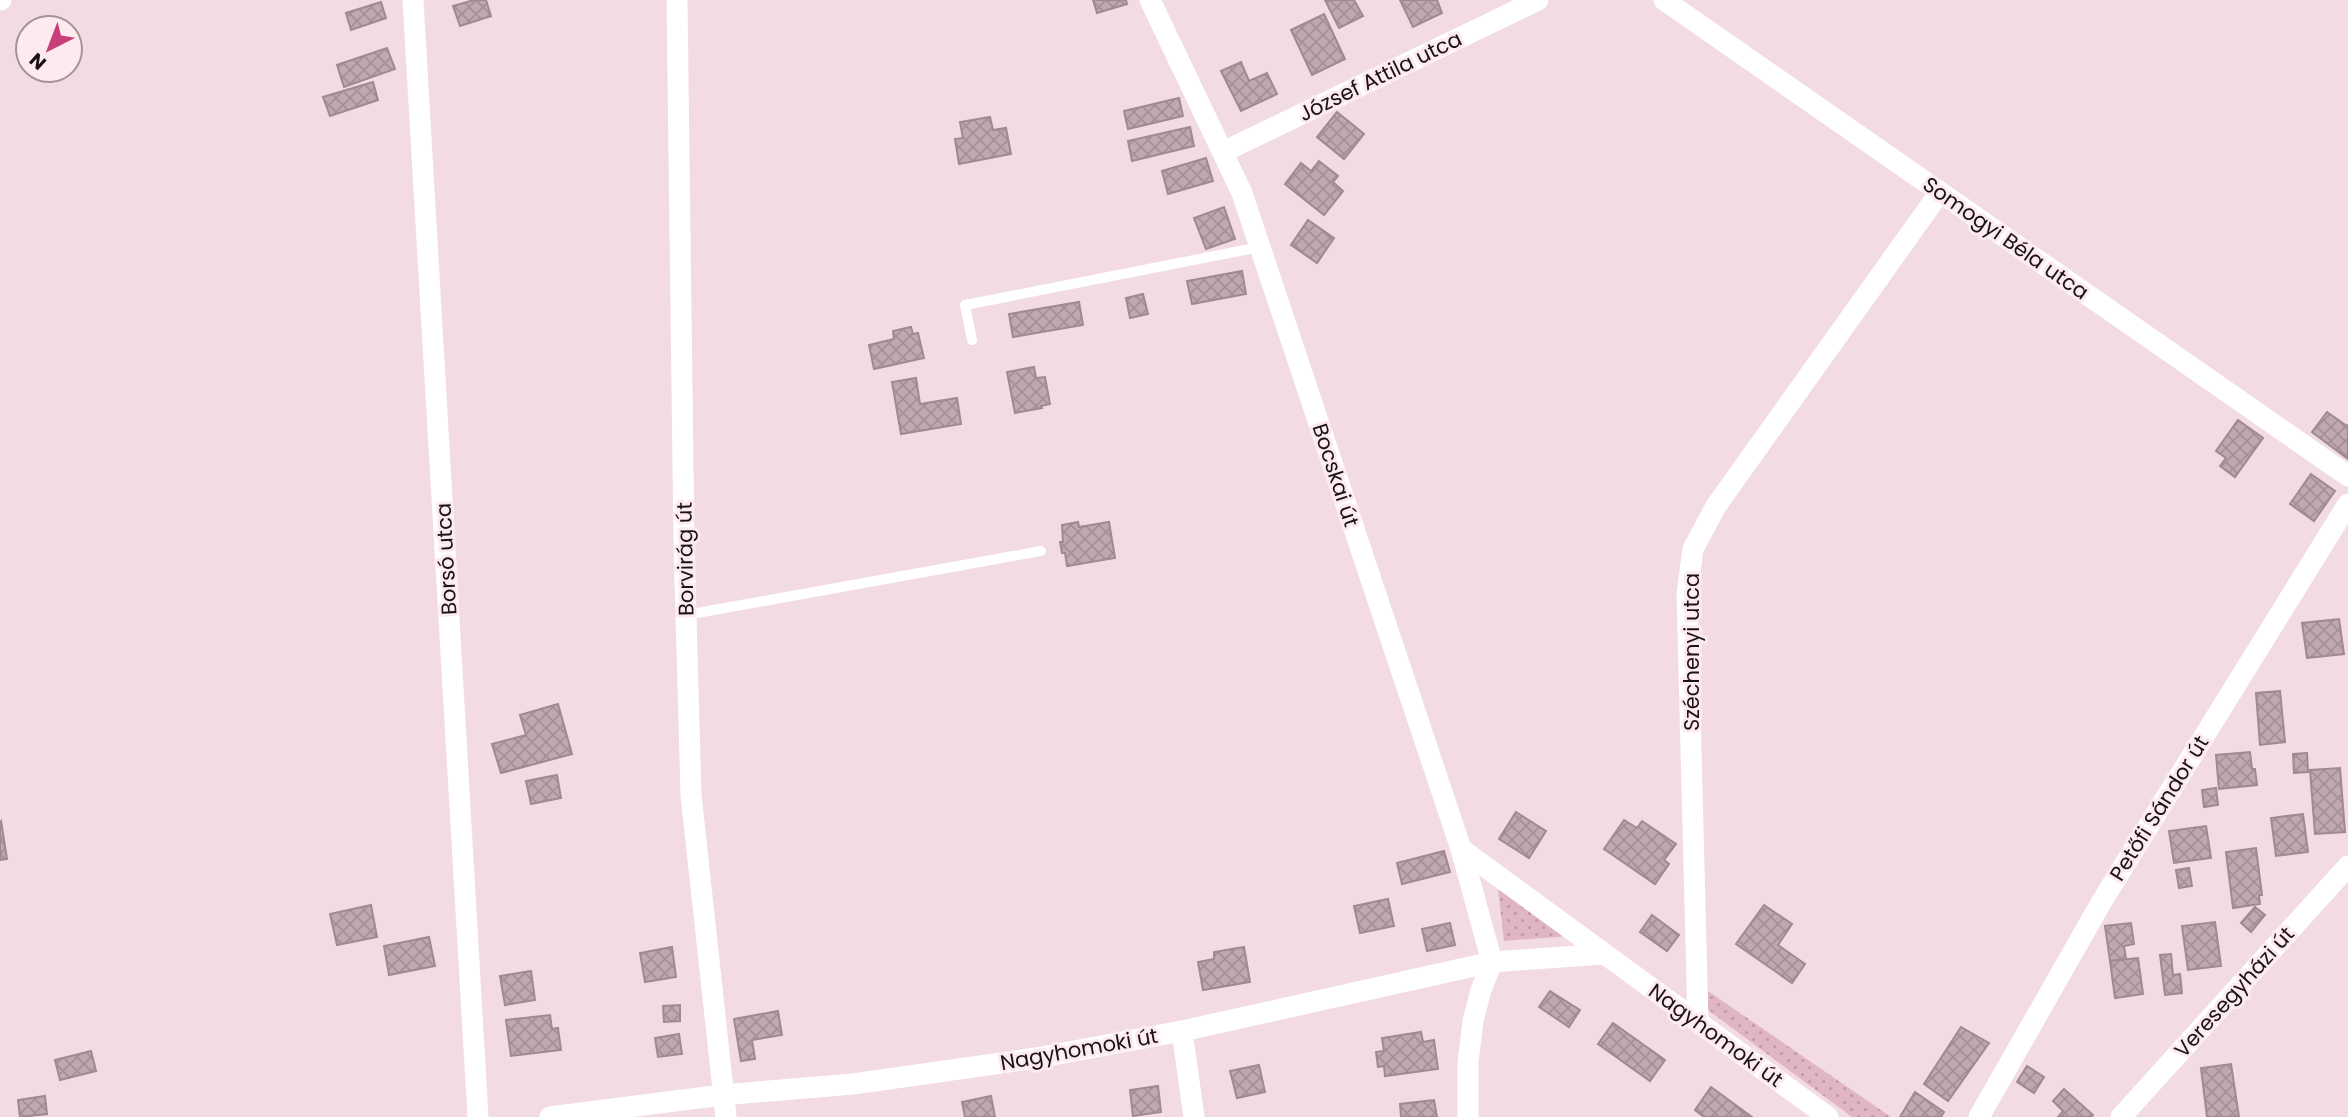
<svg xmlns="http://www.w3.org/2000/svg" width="2348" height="1117" font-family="Poppins,sans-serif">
	<defs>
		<pattern id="green-dots" width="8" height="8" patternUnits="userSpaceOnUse" patternTransform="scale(1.75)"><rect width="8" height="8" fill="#e0b6c3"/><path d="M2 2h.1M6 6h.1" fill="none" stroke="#c09ba7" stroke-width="1.8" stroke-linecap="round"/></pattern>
		<pattern id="building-cross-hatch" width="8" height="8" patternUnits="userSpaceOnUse" patternTransform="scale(1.75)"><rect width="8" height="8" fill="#bfa9af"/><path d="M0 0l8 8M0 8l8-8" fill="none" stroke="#a49096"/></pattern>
	</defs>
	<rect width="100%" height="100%" fill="#f2dbe2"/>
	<g fill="url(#green-dots)">
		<path d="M1498,889L1570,936L1504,941Z"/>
		<path d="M1708,991L1891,1117H1852L1704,1007Z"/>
	</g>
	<g fill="url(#building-cross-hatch)" stroke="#9f8a90" stroke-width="2">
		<path d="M474,0H486L491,16L460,26L453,6Z"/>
		<path d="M1093,0H1126L1127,4L1097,13Z"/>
		<path d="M1325,0H1354L1363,16L1339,28Z"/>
		<path d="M1400,0H1437L1442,13L1413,27Z"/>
		<path d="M381,2L386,18L351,30L346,13Z"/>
		<path d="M1324,14L1345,59L1312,75L1291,30Z"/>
		<path d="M387,48L395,69L344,87L337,65Z"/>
		<path d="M1241,62L1249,81L1267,73L1277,94L1241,111L1221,71Z"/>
		<path d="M373,82L378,100L330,116L323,97Z"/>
		<path d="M1179,98L1183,116L1128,129L1124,111Z"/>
		<path d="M1337,112L1364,134L1344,159L1317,137Z"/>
		<path d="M990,117L993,130L1006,128L1011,154L959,164L955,139L963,138L960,122Z"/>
		<path d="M1190,127L1194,146L1132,161L1128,141Z"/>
		<path d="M1206,158L1213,181L1168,194L1162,171Z"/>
		<path d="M1319,161L1338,176L1333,182L1343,191L1324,215L1285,184L1301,163L1311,171Z"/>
		<path d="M1224,207L1235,239L1206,249L1194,218Z"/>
		<path d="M1308,220L1334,238L1317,263L1291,245Z"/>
		<path d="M1242,271L1246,294L1192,304L1187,281Z"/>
		<path d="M1143,294L1148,314L1130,318L1126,298Z"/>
		<path d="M1079,302L1083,325L1013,337L1009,314Z"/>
		<path d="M911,327L913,334L918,333L924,358L874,369L869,345L894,339L893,331Z"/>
		<path d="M1034,367L1036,378L1045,377L1050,404L1041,406L1042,408L1015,413L1007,372Z"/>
		<path d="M916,378L920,404L957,398L961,424L901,434L892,382Z"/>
		<path d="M2327,412L2347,426L2348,425V459L2312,432Z"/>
		<path d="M2238,420L2263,438L2235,477L2220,466L2226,458L2216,451Z"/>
		<path d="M2311,474L2335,491L2314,521L2290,504Z"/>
		<path d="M1078,522L1079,527L1109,522L1115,558L1067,566L1065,553H1062L1060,542H1063L1062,525Z"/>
		<path d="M2339,619L2344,654L2307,658L2302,623Z"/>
		<path d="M2280,691L2285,742L2260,745L2256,693Z"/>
		<path d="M558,704L572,754L501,773L492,744L526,735L520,715Z"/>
		<path d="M2250,752L2252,769H2255L2257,785L2219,789L2216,755Z"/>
		<path d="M2307,753L2308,772L2294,773L2293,754Z"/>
		<path d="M2340,768L2345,832L2315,834L2310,770Z"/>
		<path d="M557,775L561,798L531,804L526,781Z"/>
		<path d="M2216,788L2218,805L2204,807L2202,790Z"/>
		<path d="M1516,812L1546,831L1529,858L1499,839Z"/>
		<path d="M2303,814L2308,852L2276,856L2271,818Z"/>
		<path d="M1624,820L1637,828L1642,821L1676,844L1664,860L1669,864L1655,884L1604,849Z"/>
		<path d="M1,821L7,859L0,860V822Z"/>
		<path d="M2206,826L2211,858L2174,863L2169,831Z"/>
		<path d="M2256,848L2262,895H2259L2260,904L2233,908L2226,852Z"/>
		<path d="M1444,851L1450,872L1402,884L1397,863Z"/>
		<path d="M2189,868L2192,886L2179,888L2176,870Z"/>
		<path d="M1388,899L1394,926L1360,933L1354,906Z"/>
		<path d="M371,905L377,937L337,945L330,914Z"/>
		<path d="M1764,905L1792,924L1778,945L1805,964L1792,983L1736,944Z"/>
		<path d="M2255,907L2265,915L2251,932L2241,923Z"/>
		<path d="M1652,915L1679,935L1667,951L1640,932Z"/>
		<path d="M2215,922L2221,966L2188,970L2182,926Z"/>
		<path d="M1450,923L1455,945L1427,951L1422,929Z"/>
		<path d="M2131,923L2134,944L2124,946L2126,959L2110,961L2105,926Z"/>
		<path d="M429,937L435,966L389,975L384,946Z"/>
		<path d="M672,947L676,977L645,982L640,953Z"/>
		<path d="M1244,947L1250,982L1203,990L1198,962L1214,959V952Z"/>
		<path d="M2171,954L2173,975L2180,974L2182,993L2165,995L2160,955Z"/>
		<path d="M2138,958L2143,994L2115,998L2110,961Z"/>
		<path d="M531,971L535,1000L505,1005L500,976Z"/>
		<path d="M1550,991L1580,1010L1569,1027L1539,1007Z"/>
		<path d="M680,1005V1021L664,1022L663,1006Z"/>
		<path d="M778,1011L782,1035L752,1040L755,1059L741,1061L734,1019Z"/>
		<path d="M550,1015L552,1029L558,1028L561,1050L511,1056L506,1020Z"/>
		<path d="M1613,1023L1665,1060L1650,1081L1598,1044Z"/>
		<path d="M1961,1027L1989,1043L1948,1101L1924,1084Z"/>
		<path d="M1421,1032L1423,1042L1434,1040L1438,1069L1385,1076L1384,1066L1378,1067L1376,1052L1384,1051L1382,1038Z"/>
		<path d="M679,1034L682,1054L658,1057L655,1038Z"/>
		<path d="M91,1051L96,1071L60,1080L55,1060Z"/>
		<path d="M2231,1064L2239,1117H2207L2201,1068Z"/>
		<path d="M1259,1065L1265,1092L1237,1098L1230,1071Z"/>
		<path d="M2027,1066L2044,1077L2034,1093L2017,1082Z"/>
		<path d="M1158,1086L1161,1112L1133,1116L1130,1090Z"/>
		<path d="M1711,1087L1752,1117H1704L1695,1110Z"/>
		<path d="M2064,1089L2093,1115L2091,1117H2058L2063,1111L2053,1101Z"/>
		<path d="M1915,1092L1944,1112L1941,1117H1900Z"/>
		<path d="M45,1096L47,1114L20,1117L18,1100Z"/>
		<path d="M991,1096L995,1117H965L962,1102Z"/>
		<path d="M1434,1100L1437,1117H1401L1400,1104Z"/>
	</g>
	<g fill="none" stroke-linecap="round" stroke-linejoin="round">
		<g stroke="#fff" stroke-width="10">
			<path d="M972,340L965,305L1260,247"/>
			<path d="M686,615L1041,551"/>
		</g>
		<g stroke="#fff" stroke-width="21">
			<path d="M0,0H1"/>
			<path d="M413,0L478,1117"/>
			<path d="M677,0L684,544L691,795L726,1117"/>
			<path d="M1150,0L1242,193L1461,849L1492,962L1481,990L1473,1021L1468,1062V1117"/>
			<path d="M1664,0L2348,476"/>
			<path d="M1223,152L1538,0"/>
			<path d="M1461,849L1828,1117"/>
			<path d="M1698,1022L1687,594L1693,549L1716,506L1940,192"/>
			<path d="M1182,1031L1194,1117"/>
			<path d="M550,1117L722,1095L853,1084L1036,1058L1182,1031L1492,962L1604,954"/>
			<path d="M1979,1117L2102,901L2348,504"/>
			<path d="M2121,1117L2348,866"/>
		</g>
	</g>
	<g text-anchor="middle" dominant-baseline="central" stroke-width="6" stroke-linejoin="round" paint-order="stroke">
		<g font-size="21" fill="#1a1214" stroke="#fceaef">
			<text transform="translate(1380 76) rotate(-26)">József Attila utca</text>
			<text transform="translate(2006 238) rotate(35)">Somogyi Béla utca</text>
			<text transform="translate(1336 475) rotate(72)">Bocskai út</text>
			<text transform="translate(446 559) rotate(-93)">Borsó utca</text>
			<text transform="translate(685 559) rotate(-91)">Borvirág út</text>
			<text transform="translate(1691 652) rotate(-90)">Széchenyi utca</text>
			<text transform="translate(2159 808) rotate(-58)">Petőfi Sándor út</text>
			<text transform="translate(2234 992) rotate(-48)">Veresegyházi út</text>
			<text transform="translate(1716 1035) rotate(36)">Nagyhomoki út</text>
			<text transform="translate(1079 1049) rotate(-10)">Nagyhomoki út</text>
		</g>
	</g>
	<g transform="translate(49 49) rotate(222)"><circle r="33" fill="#fceaef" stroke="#a29497" stroke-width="2"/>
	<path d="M0-5L12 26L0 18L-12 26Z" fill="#c73e79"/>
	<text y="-10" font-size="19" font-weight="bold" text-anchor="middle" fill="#1a1214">N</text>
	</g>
</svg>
